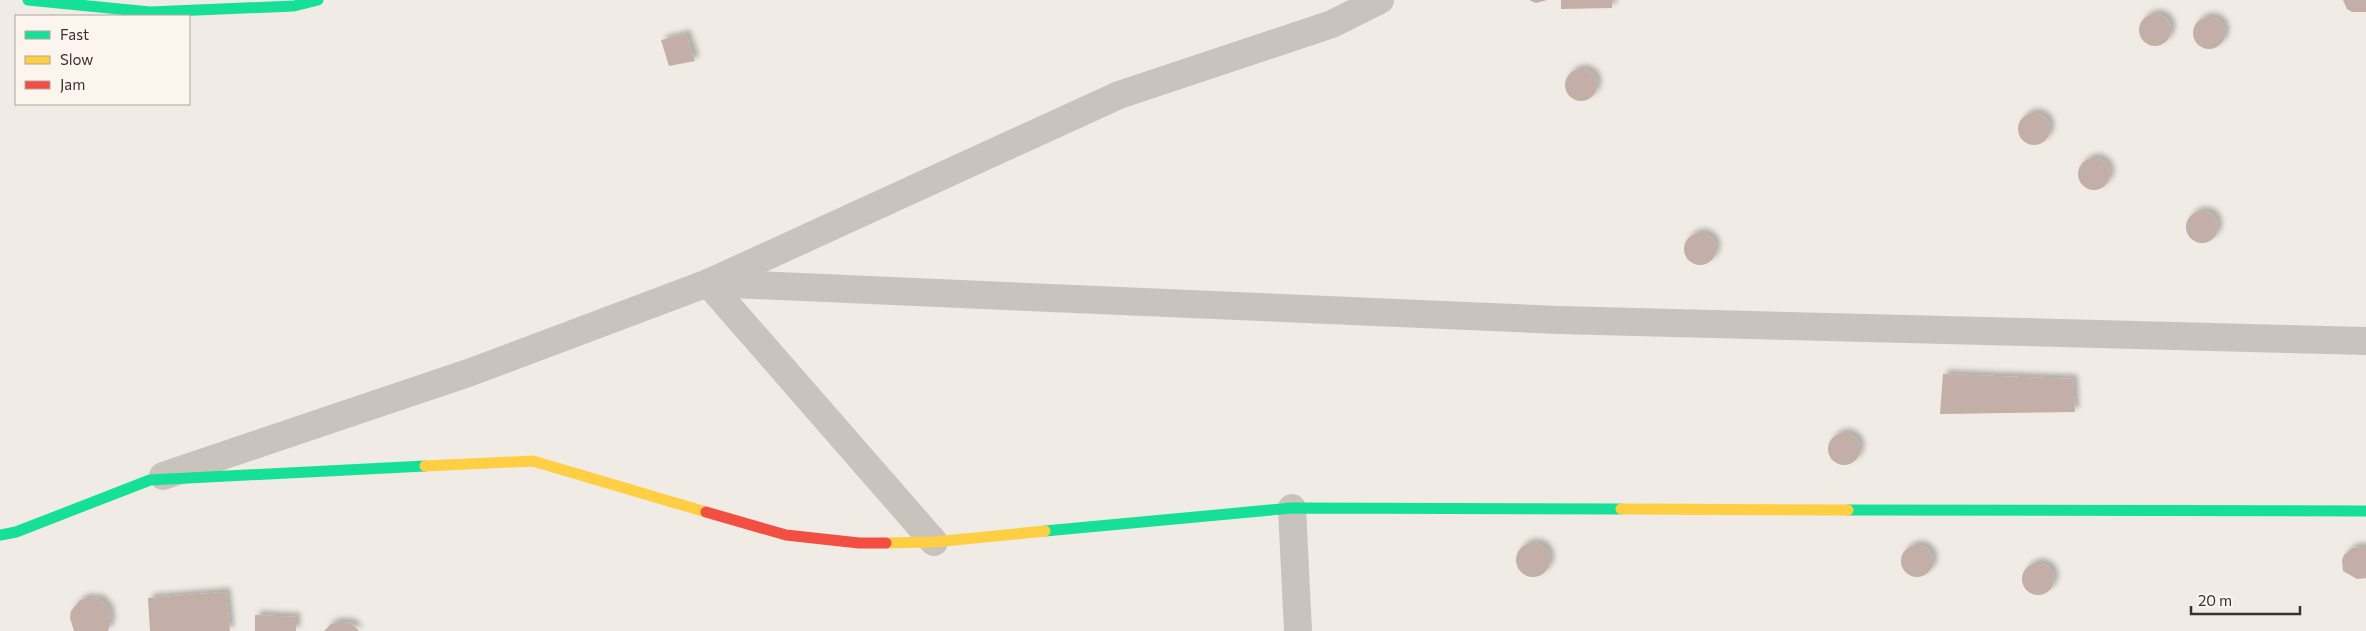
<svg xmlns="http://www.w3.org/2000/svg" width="2366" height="631" font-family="Commissioner,sans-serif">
	<defs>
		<filter id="shadow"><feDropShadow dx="4.5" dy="-4.5" stdDeviation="2.5" flood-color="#0004"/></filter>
	</defs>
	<rect width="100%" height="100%" fill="#f0ebe5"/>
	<g fill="#c3afa7" filter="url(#shadow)">
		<path d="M1529,0H1547L1536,3Z"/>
		<path d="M1561,0H1612V8L1561,9Z"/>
		<path d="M2343,0H2366V12H2352L2347,9Z"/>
		<circle cx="2155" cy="30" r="16"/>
		<circle cx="2209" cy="33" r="16"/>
		<path d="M686,34L695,61L669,66L661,40Z"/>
		<circle cx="1581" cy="85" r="16"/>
		<circle cx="2034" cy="129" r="16"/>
		<circle cx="2094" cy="174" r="16"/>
		<circle cx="2202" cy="227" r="16"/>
		<circle cx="1700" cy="249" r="16"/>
		<path d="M1943,374L2073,379L2075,412L1940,414Z"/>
		<circle cx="1844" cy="449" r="16"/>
		<circle cx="1533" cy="560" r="17"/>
		<circle cx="1917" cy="561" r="16"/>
		<path d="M2362,547L2366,549V578L2357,579L2343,571L2342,560L2344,555L2352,548Z"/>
		<circle cx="2038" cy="579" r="16"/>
		<path d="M226,592L230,631H150L148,598Z"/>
		<path d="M87,598L100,599L109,609L111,621L108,631H74L70,618L71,611L80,600Z"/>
		<path d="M255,615L296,617V631H255Z"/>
		<path d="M338,622L351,623L359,631H324L331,624Z"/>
	</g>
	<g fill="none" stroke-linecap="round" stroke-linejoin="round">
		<g stroke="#c9c3be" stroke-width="28">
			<path d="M708,283L1559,320L2366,341"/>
			<path d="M708,283L934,542"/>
			<path d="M163,476L471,372L708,283L1119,95L1332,24L1380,0"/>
			<path d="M1292,508L1298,631"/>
		</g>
		<g stroke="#16e098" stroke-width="11">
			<path d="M28,0L150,12L294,6L318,0"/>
			<path d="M1848,510L2366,511"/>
			<path d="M1045,531L1292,508L1621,509"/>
			<path d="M0,535L16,532L150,480L425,466"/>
		</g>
		<g stroke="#ffcf43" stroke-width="11">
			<path d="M425,466L533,461L706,512"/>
			<path d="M1621,509L1848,510"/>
			<path d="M886,543L934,542L1045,531"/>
		</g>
		<path stroke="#f24e42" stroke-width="11" d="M706,512L786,535L859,543H886"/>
	</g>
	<rect x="15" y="15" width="175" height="90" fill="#fbf5ee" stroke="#aea6a0"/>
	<rect x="25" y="31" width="25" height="8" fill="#16e098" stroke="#aea6a0"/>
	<text x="60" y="40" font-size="15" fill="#3b302b">Fast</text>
	<rect x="25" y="56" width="25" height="8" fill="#ffcf43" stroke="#aea6a0"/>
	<text x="60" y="65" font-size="15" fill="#3b302b">Slow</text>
	<rect x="25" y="81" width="25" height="8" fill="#f24e42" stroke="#aea6a0"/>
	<text x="60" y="90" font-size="15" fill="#3b302b">Jam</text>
	<path d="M2191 606v8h109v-8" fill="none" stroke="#3b302b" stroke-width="2.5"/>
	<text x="2198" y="606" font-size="15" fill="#3b302b" stroke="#fbf5ee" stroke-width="4" paint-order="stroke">20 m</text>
</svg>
